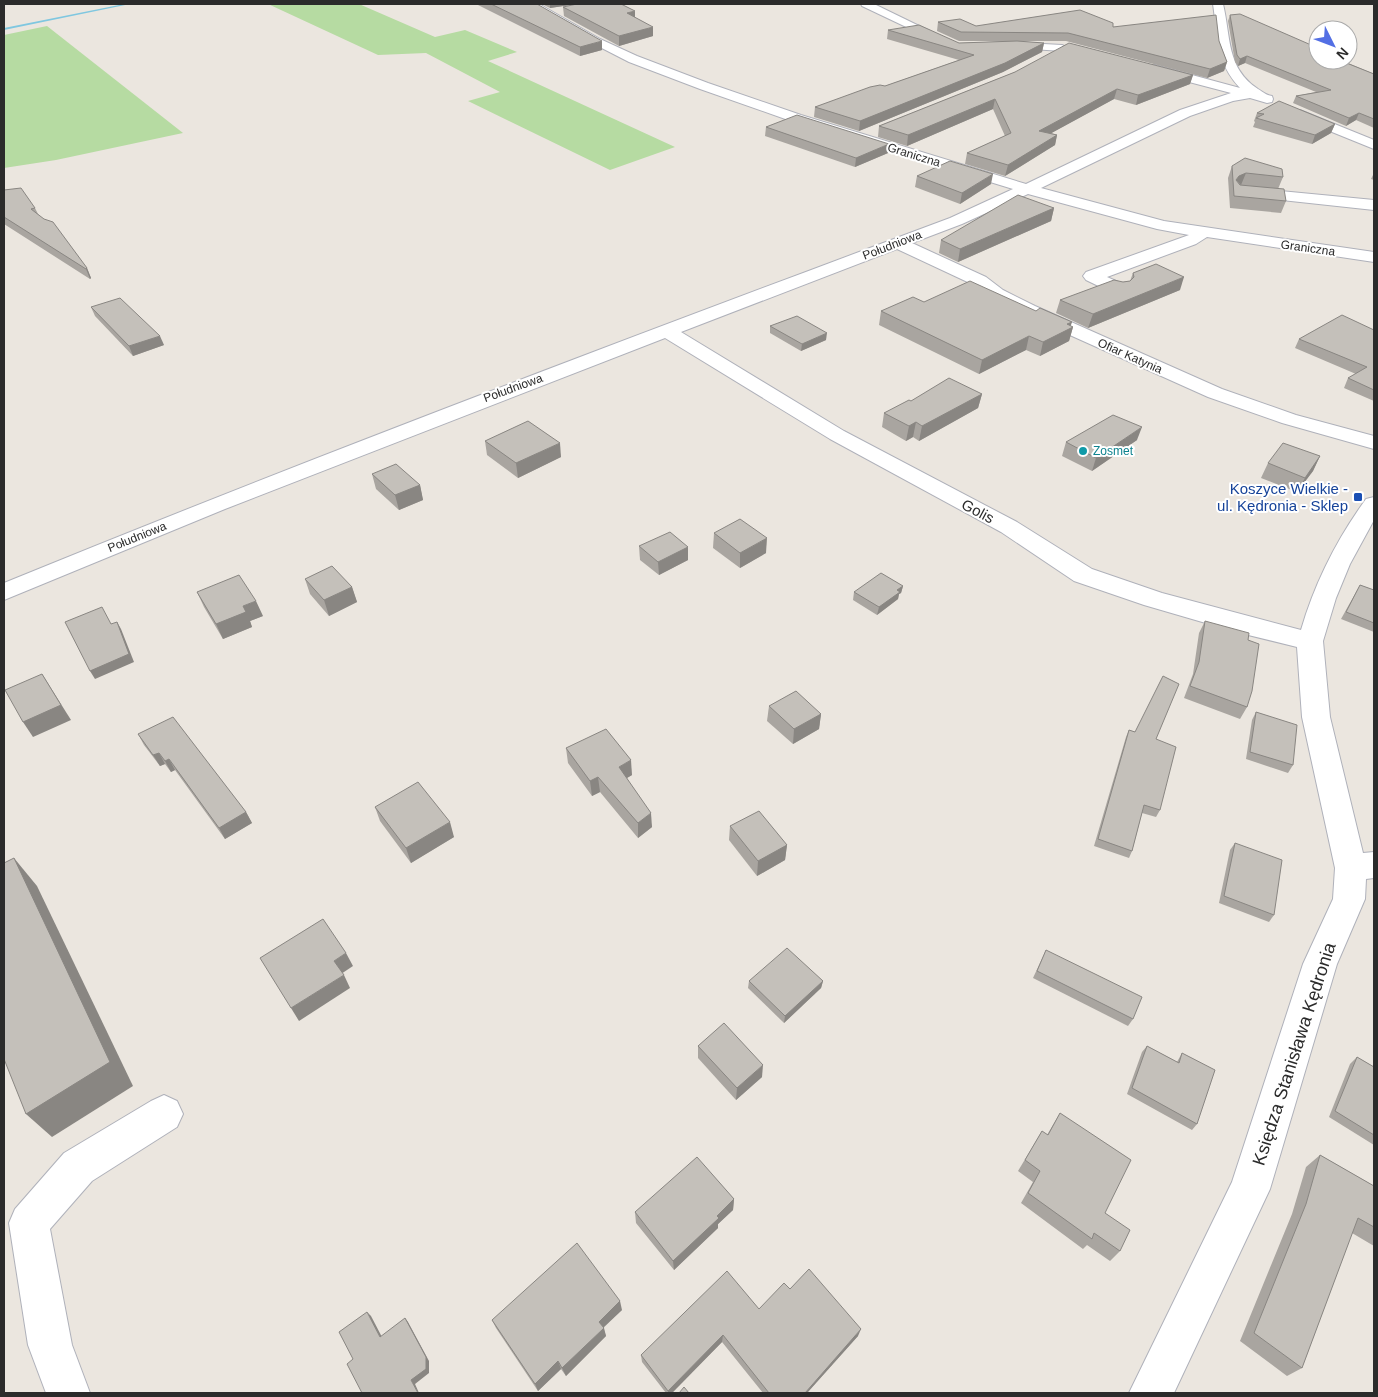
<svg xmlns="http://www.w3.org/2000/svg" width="1378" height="1397" font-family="Helvetica,sans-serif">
	<rect width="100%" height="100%" fill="#ebe6df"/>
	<g fill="#b6dba2">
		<path d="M268,4H359L435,37L465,30L517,52L488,61L675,147L610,170L468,101L500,92L426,53L378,55Z"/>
		<path d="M47,26L183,133L56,160L4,168V35Z"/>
	</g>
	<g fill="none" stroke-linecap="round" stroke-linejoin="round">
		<path fill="#7fc7e0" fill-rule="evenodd" d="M124,4H130L4,30V28Z"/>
		<g stroke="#afb1ba" stroke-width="2">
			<g id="minor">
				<path d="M527,4H539L600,39L637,56L708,83L801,115L1026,184L1180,110L1231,93L1151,72L1149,69L1151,66L1155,65L1240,88C1216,63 1218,37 1213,4H1223C1231,37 1226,68 1258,89C1263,92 1266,95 1272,96L1273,99L1272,102L1267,103L1250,98L1233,101L1190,116L1041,188L1164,221L1374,252V262L1207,237L1196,244L1107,277L1125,285L1128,289L1125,293L1119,294L1113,293L1086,280L1083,276L1086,272L1189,235L1157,229L1028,194L962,224L912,243L986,277L1003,290L1035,306L1222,389L1296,415L1374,436V449L1282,423L1208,397L1023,314L991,298L974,285L897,249L681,332L844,431L1017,522L1092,569L1162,593L1301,630C1315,582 1337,539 1366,499L1374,497V520L1350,564L1336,598L1323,641L1330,717L1363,853L1374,852V878L1366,879L1365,899L1337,964L1270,1189L1174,1393H1129L1232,1182L1303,964L1333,899L1335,868L1302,717L1297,647L1240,633L1144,605L1074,581L1001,532L830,439L665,338L225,509L4,600V583C317,455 634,336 950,218L1013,189L791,121L700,89L629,62L592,43Z"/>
				<path d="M861,4H874L952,42L950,44H942L862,6Z"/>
				<path d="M1006,42L1062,45L1068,48L1062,51L1002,47L1000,45Z"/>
				<path d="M1300,110L1374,140V149L1295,117L1293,114Z"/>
				<path d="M1249,188L1374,200V210L1244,196L1241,193L1244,190Z"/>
				<path d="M164,1095L177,1101L183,1114L177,1127L92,1181L50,1229L72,1345L90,1393H46L28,1345L9,1223L15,1209L64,1153L151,1101Z"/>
			</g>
		</g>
		<use href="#minor" fill="#fff" fill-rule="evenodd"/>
	</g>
	<g fill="#a9a5a0">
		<path d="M476,4H537L602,50L580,56Z"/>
		<path d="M542,4H577L550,8Z"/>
		<path d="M563,7L635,17L653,36L619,46L564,16Z"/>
		<path d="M1230,15L1349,61L1348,63L1374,74V128L1356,120L1346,126L1293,103L1296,96L1316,92L1245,63L1238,66L1235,62L1228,21Z"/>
		<path d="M938,22L976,26L1113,27L1219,41L1227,62L1224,71L1207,78L1066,41H1019L1044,43L1042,52L1003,72L859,131L814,117L815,107L885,86L959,60L887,39L888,30L959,43L1012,41H959L937,31Z"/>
		<path d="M1015,72L1193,75L1190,84L1136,105L1114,99L1051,133L1057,135L1055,145L1005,176L965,164L967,153L1005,136L993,109L907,146L878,137L879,126Z"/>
		<path d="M1257,113L1335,124L1331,133L1312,144L1253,127L1255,122L1254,121Z"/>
		<path d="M766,127L888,153L855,167L765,136Z"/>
		<path d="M1232,166L1283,177L1278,189L1286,201L1281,213L1230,208L1228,178Z"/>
		<path d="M1374,173V180L1371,179Z"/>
		<path d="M917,176L991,184L960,204L915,187Z"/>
		<path d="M4,190L35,208L38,214L87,268L91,278L90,279L4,224Z"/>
		<path d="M1054,208L1051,221L958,262L939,253L941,240Z"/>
		<path d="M1133,273L1180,290L1088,328L1056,313L1060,300L1123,282L1130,281Z"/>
		<path d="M924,302L1071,326L1073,327L1069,341L1040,356L1026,350L979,374L879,325L881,311Z"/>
		<path d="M91,307L164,345L133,356L95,316Z"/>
		<path d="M770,326L826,340L801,351L770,333Z"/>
		<path d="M1374,330V401L1344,388L1348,378L1356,374L1295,348L1299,339Z"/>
		<path d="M982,394L978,408L919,441L913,437L906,441L882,427L884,413L911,401Z"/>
		<path d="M1137,440L1092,471L1062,456L1066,442Z"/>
		<path d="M485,441L561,457L518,478L487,455Z"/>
		<path d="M1320,456L1313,471L1297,492L1261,478L1268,463Z"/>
		<path d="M372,474L420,485L423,500L399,510L376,489Z"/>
		<path d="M714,533L766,553L740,568L713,548Z"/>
		<path d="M639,546L688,547V560L659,575L640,560Z"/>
		<path d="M305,579L352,587L357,602L329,616L310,594Z"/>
		<path d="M1360,585L1374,590V632L1341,619Z"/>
		<path d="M903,586L901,593L899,594L898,599L877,615L853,600L854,592Z"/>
		<path d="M197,592L263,616L250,621L252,627L223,639L204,607Z"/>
		<path d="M1205,621L1248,640L1247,707L1240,719L1184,698L1193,674L1199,633Z"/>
		<path d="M769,706L821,714L819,729L793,744L767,721Z"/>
		<path d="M1256,712L1293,765L1288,773L1246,759L1252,720Z"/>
		<path d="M1129,730L1156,739L1160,810L1156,817L1142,813L1132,851L1129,858L1094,846L1126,737Z"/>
		<path d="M138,734L246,812L252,823L225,839L175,770L171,772L165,764L160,766L144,745Z"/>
		<path d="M566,748L632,775L627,778L652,827L638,838L600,792L592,796L568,763Z"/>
		<path d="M375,807L454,837L411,863L380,821Z"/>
		<path d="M730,826L787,845L785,860L757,876L729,840Z"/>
		<path d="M1235,843L1274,915L1269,922L1219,903L1230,850Z"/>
		<path d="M1046,950L1133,1019L1128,1026L1033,978Z"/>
		<path d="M749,981H823L821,988L784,1023L748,988Z"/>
		<path d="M698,1046L762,1077L736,1100L698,1058Z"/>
		<path d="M1147,1046L1177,1062L1182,1053L1197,1124L1192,1130L1127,1094L1142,1052Z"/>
		<path d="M1357,1057L1374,1067V1145L1329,1117L1350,1064Z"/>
		<path d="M1060,1113L1105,1213L1120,1251L1110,1261L1087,1245L1083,1249L1021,1203L1033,1182L1018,1171L1042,1131L1047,1135Z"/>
		<path d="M1320,1155L1374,1186V1246L1352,1233L1302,1368L1287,1376L1240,1341L1292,1214L1306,1167Z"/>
		<path d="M734,1199L733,1210L718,1224V1228L674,1270L636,1223L635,1212Z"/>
		<path d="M790,1289L858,1336L807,1393H763L722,1342L672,1393H666L642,1362L641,1355L759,1309Z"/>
		<path d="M622,1310L603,1327L606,1336L566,1376L561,1369L538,1391L496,1328L492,1320Z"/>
	</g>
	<g fill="#898682">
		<path d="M550,4H577L550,8Z"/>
		<path d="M635,11V21L627,13Z"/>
		<path d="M653,27V36L619,46V36Z"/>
		<path d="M602,41V50L580,56V47Z"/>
		<path d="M1044,43L1042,52L1003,72L859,131L860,121Z"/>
		<path d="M1247,56L1245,63L1238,66L1240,59Z"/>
		<path d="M1227,62L1224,71L1207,78L1210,69Z"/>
		<path d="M1193,75L1190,84L1136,105L1138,95Z"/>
		<path d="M1117,89L1114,99L1037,141L1039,131Z"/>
		<path d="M995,99L993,109L907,146L908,135Z"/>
		<path d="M1359,113L1356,120L1346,126L1349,118Z"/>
		<path d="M1335,124L1331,133L1312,144L1315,135Z"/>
		<path d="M1057,135L1055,145L1005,176L1008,165Z"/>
		<path d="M889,144L888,153L855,167L856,158Z"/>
		<path d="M1246,173L1241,185L1236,180L1239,176Z"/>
		<path d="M993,174L991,184L960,204L962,193Z"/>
		<path d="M1054,208L1051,221L958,262L960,249Z"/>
		<path d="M87,268L91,278L90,279L86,269Z"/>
		<path d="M1184,277L1180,290L1088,328L1093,314Z"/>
		<path d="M1072,322L1070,328L1073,327L1069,341L1040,356L1043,342L1067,324Z"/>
		<path d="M827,333L826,340L801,351L802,344Z"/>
		<path d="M160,336L164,345L133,356L129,346Z"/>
		<path d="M1029,336L1026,350L979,374L982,360Z"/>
		<path d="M982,394L978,408L919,441L922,426Z"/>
		<path d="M916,422L913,437L906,441L909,426Z"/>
		<path d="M1142,427L1137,440L1092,471L1096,458Z"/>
		<path d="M560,443L561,457L518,478L516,463Z"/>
		<path d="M1320,456L1313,471L1297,492L1305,478Z"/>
		<path d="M420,485L423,500L399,510L395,495Z"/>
		<path d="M767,538L766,553L740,568V553Z"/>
		<path d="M688,547V560L659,575L658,562Z"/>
		<path d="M903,586L901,593L899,594L898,599L877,615L879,607L897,590Z"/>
		<path d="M352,587L357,602L329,616L324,600Z"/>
		<path d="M256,601L263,616L250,621L252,627L223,639L216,624L243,606Z"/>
		<path d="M117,622L121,629L134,662L95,679L90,671Z"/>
		<path d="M42,674L71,720L33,737L23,722Z"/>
		<path d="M821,714L819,729L793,744L794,729Z"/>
		<path d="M159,753L165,764L160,766L153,755Z"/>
		<path d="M169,759L175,770L171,772L165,761Z"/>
		<path d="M631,760L632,775L620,782L619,767Z"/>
		<path d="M598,777L600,792L592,796L590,781Z"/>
		<path d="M246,812L252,823L225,839L219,828Z"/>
		<path d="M651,813L652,827L638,838V823Z"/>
		<path d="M450,822L454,837L411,863L406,848Z"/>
		<path d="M787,845L785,860L757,876L758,861Z"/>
		<path d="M14,858L37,886L133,1086L52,1137L26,1114Z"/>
		<path d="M346,953L353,966L341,974L334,961Z"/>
		<path d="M344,975L350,988L299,1021L291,1008Z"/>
		<path d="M823,981L821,988L784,1023L785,1016Z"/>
		<path d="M763,1065L762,1077L736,1100L737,1088Z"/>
		<path d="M734,1199L733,1210L718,1224V1228L674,1270L673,1261Z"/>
		<path d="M620,1301L622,1310L601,1330L599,1322Z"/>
		<path d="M367,1312L371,1316L384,1341L380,1337Z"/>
		<path d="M405,1318L408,1322L429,1361V1373L415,1384L419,1393H418L411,1380Z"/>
		<path d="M604,1328L606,1336L566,1376L562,1368Z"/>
		<path d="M861,1329L858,1336L807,1393H805Z"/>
		<path d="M723,1335L722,1342L672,1393H668V1391Z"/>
		<path d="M558,1361L561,1369L538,1391L535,1384Z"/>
	</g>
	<g fill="#c4c0ba" stroke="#898682">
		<path d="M491,4H537L602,41L580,47Z"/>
		<path d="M577,4H621L635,11L627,13L653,27L619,36L563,7Z"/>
		<path d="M1080,10L1113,23V27L1216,15L1219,41L1227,62L1210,69L1068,33L961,32L938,22L960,19L976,26Z"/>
		<path d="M1240,14L1318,48V60H1346L1349,61L1344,62L1374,74V119L1359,113L1349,118L1296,96L1331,90L1247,56L1240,59L1237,55L1230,15Z"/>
		<path d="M919,25L959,43L1017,41L1044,43L1005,63L860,121L815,107L870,87L880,85L885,86L974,55L888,30Z"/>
		<path d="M1069,43L1193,75L1138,95L1117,89L1039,131L1057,135L1008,165L967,153L1011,133L995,99L908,135L879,126L1015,72Z"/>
		<path d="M1279,101L1335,124L1315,135L1256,118L1264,114L1257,113Z"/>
		<path d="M797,115L889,144L856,158L766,127Z"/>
		<path d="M1245,158L1282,169L1283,177L1246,173L1239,176L1236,180L1240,185L1284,189L1286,201L1234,196L1232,166Z"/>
		<path d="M950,161L993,174L962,193L917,176Z"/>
		<path d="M21,188L35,208L31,209L44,219L53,222L87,268L86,269L4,217V190Z"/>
		<path d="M1018,195L1054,208L960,249L941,240Z"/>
		<path d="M1156,264L1184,277L1093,314L1060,300L1114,280L1123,282L1130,281L1134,277L1133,273Z"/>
		<path d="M970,281L1036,311L1040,308L1072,322L1067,324L1073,327L1043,342L1029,336L982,360L881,311L913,297L924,302Z"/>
		<path d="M120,298L160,336L129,346L91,307Z"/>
		<path d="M1342,315L1374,330V390L1348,378L1367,367L1299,339Z"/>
		<path d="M797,316L827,333L802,344L770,326Z"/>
		<path d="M949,378L982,394L922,426L916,422L909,426L884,413L909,400L911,401Z"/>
		<path d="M1113,415L1142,427L1096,458L1066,442Z"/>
		<path d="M528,421L560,443L516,463L485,441Z"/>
		<path d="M1283,443L1320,456L1305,478L1268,463Z"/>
		<path d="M396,464L420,485L395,495L372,474Z"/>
		<path d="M740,519L767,538L740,553L714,533Z"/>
		<path d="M670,532L688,547L658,562L639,546Z"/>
		<path d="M332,566L352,587L324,600L305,579Z"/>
		<path d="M881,573L903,586L897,590L900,592L879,607L854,592Z"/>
		<path d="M239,575L256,601L243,606L246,612L216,624L197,592Z"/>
		<path d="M1360,585L1374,590V623L1346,612Z"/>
		<path d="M102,607L111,624L117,622L129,654L90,671L65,622Z"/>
		<path d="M1205,621L1249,633L1248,640L1259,644L1252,691L1247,707L1190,686L1199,662Z"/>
		<path d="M42,674L61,705L23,722L5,690Z"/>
		<path d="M1163,676L1179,684L1156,739L1176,747L1160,810L1144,805L1132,851L1098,839L1129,730L1135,732Z"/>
		<path d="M796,691L821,714L794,729L769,706Z"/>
		<path d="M1256,712L1297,725L1293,765L1250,752Z"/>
		<path d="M173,717L246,812L219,828L169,759L165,761L159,753L153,755L138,734Z"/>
		<path d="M606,729L631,760L619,767L651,813L638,823L598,777L590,781L566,748Z"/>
		<path d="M418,782L450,822L406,848L375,807Z"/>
		<path d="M759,811L787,845L758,861L730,826Z"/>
		<path d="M1235,843L1282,860L1274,915L1224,896Z"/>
		<path d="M14,858L110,1062L26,1114L4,1059V863Z"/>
		<path d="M323,919L346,953L334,961L344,975L291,1008L260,958Z"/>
		<path d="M787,948L823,981L785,1016L749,981Z"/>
		<path d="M1046,950L1142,997L1133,1019L1037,971Z"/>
		<path d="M724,1023L763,1065L737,1088L698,1046Z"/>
		<path d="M1147,1046L1179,1063L1182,1053L1215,1070L1197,1124L1132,1088Z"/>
		<path d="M1357,1057L1374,1067V1135L1335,1111Z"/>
		<path d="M1060,1113L1131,1160L1105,1213L1130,1230L1120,1251L1094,1233L1092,1239L1028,1193L1040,1171L1025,1160L1042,1131L1048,1135Z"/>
		<path d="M1320,1155L1374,1186V1227L1358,1218L1302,1368L1254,1333L1306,1204Z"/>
		<path d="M697,1157L734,1199L717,1216L719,1218L673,1261L635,1212Z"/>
		<path d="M577,1243L620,1301L599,1322L604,1328L562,1368L558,1361L535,1384L492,1320Z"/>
		<path d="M809,1269L861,1329L805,1393H769L723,1335L668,1391L641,1355L727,1271L759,1309L784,1283L790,1289Z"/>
		<path d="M367,1312L380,1337L405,1318L426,1357V1369L411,1380L418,1393H362L347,1364L353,1359L339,1332Z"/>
		<path d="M684,1387L689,1393H679Z"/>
	</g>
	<circle fill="#0f9aa8" stroke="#fff" stroke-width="2" cx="1083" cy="451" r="5"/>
	<rect fill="#1a4fb4" stroke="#fff" stroke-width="2" x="1353" y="492" width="10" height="10" rx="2.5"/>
	<g text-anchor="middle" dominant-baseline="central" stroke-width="4" stroke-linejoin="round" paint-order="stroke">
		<g font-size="12" fill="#2b2b2b" stroke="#fff">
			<text transform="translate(914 155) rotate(17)">Graniczna</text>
			<text transform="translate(892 245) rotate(-21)">Południowa</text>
			<text transform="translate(1308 248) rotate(8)">Graniczna</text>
			<text transform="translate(1130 356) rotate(24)">Ofiar Katynia</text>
			<text transform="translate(513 388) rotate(-20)">Południowa</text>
			<text transform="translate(137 537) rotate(-22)">Południowa</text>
		</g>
		<g font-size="12" fill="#0d838f" stroke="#fff" text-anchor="start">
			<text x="1093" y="451">Zosmet</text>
		</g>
		<g font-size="15" fill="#164399" stroke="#fff" text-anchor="end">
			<text x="1348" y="488">Koszyce Wielkie -<tspan x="1348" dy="17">ul. Kędronia - Sklep</tspan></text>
		</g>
		<g font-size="15" fill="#2b2b2b" stroke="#fff">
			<text transform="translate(978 511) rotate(28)">Golis</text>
		</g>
		<g font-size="18" fill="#2b2b2b" stroke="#fff">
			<text transform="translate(1294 1054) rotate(-72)">Księdza Stanisława Kędronia</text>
		</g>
	</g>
	<rect width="1378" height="1397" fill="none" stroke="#2b2b2b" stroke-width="10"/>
	<g transform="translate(1333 45) rotate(132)"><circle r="24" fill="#ffffff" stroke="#aaaaaa"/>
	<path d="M0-4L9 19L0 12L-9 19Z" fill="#536fe4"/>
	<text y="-8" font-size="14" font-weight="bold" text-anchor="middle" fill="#2b2b2b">N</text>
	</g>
</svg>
